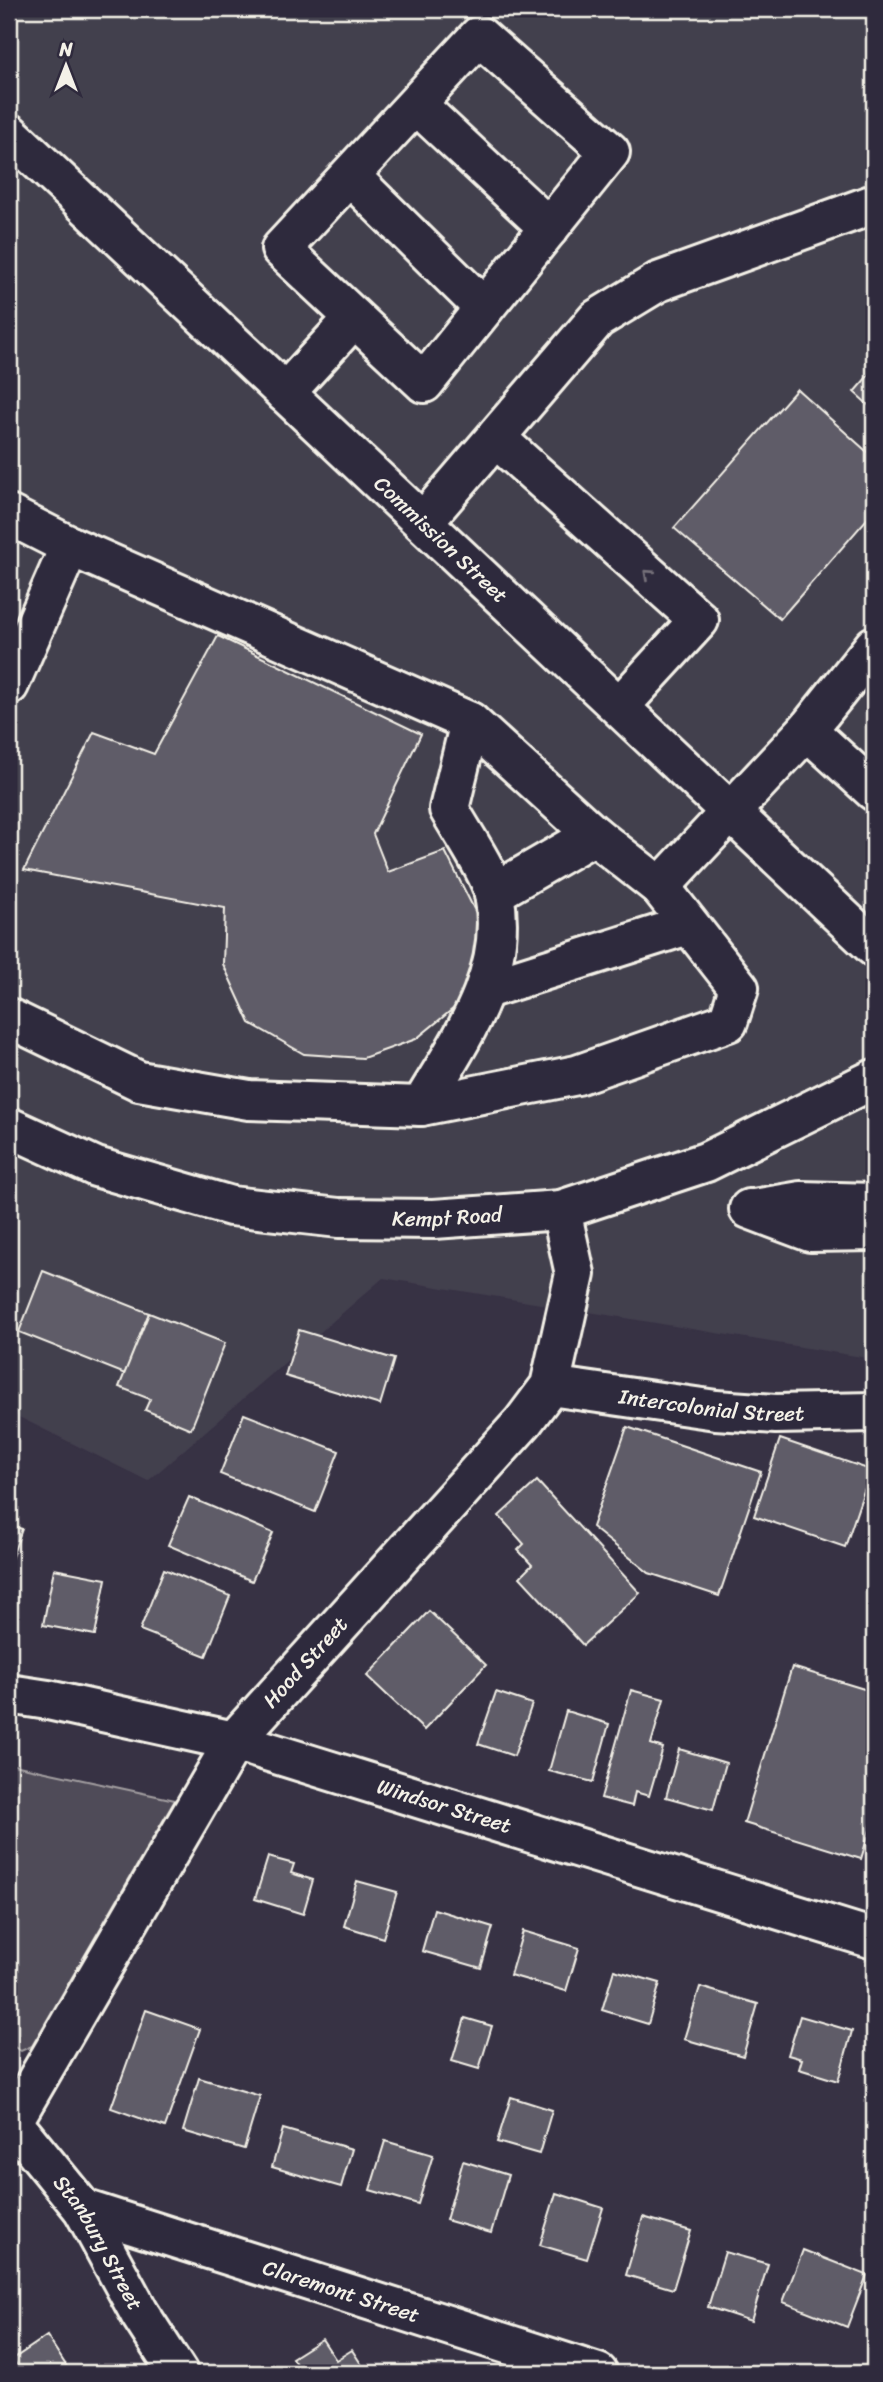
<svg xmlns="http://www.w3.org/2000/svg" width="883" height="2382" font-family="Sriracha,sans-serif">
	<rect width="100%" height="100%" fill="#373244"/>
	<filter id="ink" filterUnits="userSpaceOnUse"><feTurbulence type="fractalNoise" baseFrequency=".0143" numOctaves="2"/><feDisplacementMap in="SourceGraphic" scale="14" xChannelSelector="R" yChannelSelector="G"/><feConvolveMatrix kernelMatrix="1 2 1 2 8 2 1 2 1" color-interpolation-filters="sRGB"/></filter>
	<g filter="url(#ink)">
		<path fill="#433f4e" d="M9,9H874V1359L383,1278L148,1481L9,1412Z"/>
		<path fill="#504b59" stroke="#a29ea0" stroke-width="2" d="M9,1764L175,1800L32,2046L21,2051L9,2044Z"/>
		<g fill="#5f5c67" stroke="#f4f1e8" stroke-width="2">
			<path d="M874,369V410L854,392Z"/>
			<path d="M797,389L874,458V511L780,619L674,528Z"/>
			<path d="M218,636L421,734L373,834L388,872L445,851L482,925L474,968L454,1008L416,1039L363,1058L304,1054L250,1023L223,964L225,908L24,870L94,732L154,754Z"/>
			<path d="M43,1271L149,1313L125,1374L19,1332Z"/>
			<path d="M149,1313L225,1343L191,1429L145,1410L150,1399L119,1387Z"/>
			<path d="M299,1330L394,1359L380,1405L285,1376Z"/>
			<path d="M244,1414L339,1451L315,1512L220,1474Z"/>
			<path d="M627,1427L761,1472L719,1596L649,1573L592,1527Z"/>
			<path d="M780,1439L871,1470L845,1547L754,1516Z"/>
			<path d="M537,1481L640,1593L583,1645L520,1577L532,1565L518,1550L524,1544L499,1516Z"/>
			<path d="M189,1497L273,1533L252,1581L168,1545Z"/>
			<path d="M9,1525L22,1529L9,1565Z"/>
			<path d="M54,1569L106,1579L95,1635L43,1625Z"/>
			<path d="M164,1569L230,1596L206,1656L140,1630Z"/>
			<path d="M429,1611L486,1665L424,1730L367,1676Z"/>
			<path d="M792,1667L874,1692V1816L861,1859L744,1823Z"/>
			<path d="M631,1690L664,1699L651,1744L663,1748L649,1796L635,1792L632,1806L601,1798Z"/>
			<path d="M496,1692L532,1704L514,1756L478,1744Z"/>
			<path d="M566,1711L609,1724L593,1782L549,1771Z"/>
			<path d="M679,1749L726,1763L713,1810L666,1797Z"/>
			<path d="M268,1857L294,1864L291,1873L313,1880L303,1914L255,1899Z"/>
			<path d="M357,1881L397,1892L383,1938L344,1926Z"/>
			<path d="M434,1909L493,1927L481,1968L422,1951Z"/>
			<path d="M523,1931L579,1948L566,1991L510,1975Z"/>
			<path d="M614,1970L660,1983L648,2024L602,2010Z"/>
			<path d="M700,1987L758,2004L743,2056L684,2039Z"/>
			<path d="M146,2010L200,2029L165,2127L111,2108Z"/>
			<path d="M800,2016L852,2031L838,2081L799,2069L802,2059L788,2055Z"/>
			<path d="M465,2018L492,2026L479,2069L452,2061Z"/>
			<path d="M199,2078L260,2096L244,2149L183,2131Z"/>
			<path d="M511,2097L552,2110L539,2154L497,2142Z"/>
			<path d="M283,2129L352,2149L341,2187L272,2167Z"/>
			<path d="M385,2141L433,2155L418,2204L370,2190Z"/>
			<path d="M463,2161L508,2175L491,2233L446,2220Z"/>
			<path d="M556,2193L603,2208L587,2259L540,2245Z"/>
			<path d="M643,2217L691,2231L673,2289L626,2275Z"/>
			<path d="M803,2250L867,2275L847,2327L783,2302Z"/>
			<path d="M725,2252L768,2264L751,2321L708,2307Z"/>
			<path d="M874,2318V2344L866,2342Z"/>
			<path d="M47,2336L71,2373H22L13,2359Z"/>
			<path d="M322,2339L336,2360L352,2350L367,2373H302L292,2358Z"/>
		</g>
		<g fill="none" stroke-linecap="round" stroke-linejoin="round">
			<g stroke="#f4f1e8" stroke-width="44">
				<g id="minor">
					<path d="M479,36L610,152L424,383L281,249Z"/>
					<path d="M417,105L549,228"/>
					<path id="s1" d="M9,133L874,947"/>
					<path d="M350,176L484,308"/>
					<path d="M285,393L354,318"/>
					<path d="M497,439L699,620L620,706"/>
					<path d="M9,515L70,546L470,722L594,835"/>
					<path d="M423,522L597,319L658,282L874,204"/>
					<path d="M9,685L70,546"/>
					<path d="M807,730L874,791"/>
					<path d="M494,893L594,835L660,887"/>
					<path d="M486,989L688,925"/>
					<path d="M9,1018L139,1081L249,1100L421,1106L577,1075L728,1022L739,988L660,887L807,730L874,646"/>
					<path d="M421,1106C459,1042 510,973 494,894C491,874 460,829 449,809L470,722"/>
					<path id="s2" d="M9,1127L96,1167L231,1206L339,1218L434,1219L561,1210L706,1162L874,1079"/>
					<path d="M749,1209L810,1232L874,1231"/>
					<path d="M754,1209L801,1201L874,1203"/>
					<path id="s3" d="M550,1386L716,1410L776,1414L874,1412"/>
					<path id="s4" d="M9,1694L48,1700L234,1741L874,1939"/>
					<path id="s5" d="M9,2118L83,2209L140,2314L178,2373"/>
					<path id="s6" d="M12,2123L234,1741L523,1422L550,1386L575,1274L561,1210"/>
					<path id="s7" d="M83,2209L598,2373"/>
				</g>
			</g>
			<use href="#minor" stroke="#2f2a3d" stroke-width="38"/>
		</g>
		<defs><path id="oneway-chevron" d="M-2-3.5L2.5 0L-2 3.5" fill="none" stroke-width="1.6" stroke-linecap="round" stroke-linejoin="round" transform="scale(1.75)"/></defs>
		<use stroke="#747079" href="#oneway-chevron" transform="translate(648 574) rotate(-138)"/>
	</g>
	<g text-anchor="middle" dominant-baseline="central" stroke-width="7" stroke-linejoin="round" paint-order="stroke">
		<g font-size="21" fill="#f4f1e8" stroke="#2f2a3d">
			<text stroke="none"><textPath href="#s1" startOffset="593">Commission Street</textPath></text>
			<text stroke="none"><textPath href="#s2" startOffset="453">Kempt Road</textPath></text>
			<text stroke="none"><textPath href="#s3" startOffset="163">Intercolonial Street</textPath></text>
			<text stroke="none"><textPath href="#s6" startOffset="548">Hood Street</textPath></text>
			<text stroke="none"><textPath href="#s4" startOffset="450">Windsor Street</textPath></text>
			<text stroke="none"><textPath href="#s5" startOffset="154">Stanbury Street</textPath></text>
			<text stroke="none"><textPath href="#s7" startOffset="271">Claremont Street</textPath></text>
		</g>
	</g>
	<rect width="883" height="2382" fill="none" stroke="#2f2a3d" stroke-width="35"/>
	<rect x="18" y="18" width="848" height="2347" fill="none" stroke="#f4f1e8" stroke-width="2.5" filter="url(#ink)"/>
	<g transform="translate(66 66)" stroke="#2f2a3d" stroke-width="5" paint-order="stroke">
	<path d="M0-5L12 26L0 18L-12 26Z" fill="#f4f1e8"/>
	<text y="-10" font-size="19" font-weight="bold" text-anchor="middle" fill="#f4f1e8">N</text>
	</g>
</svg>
